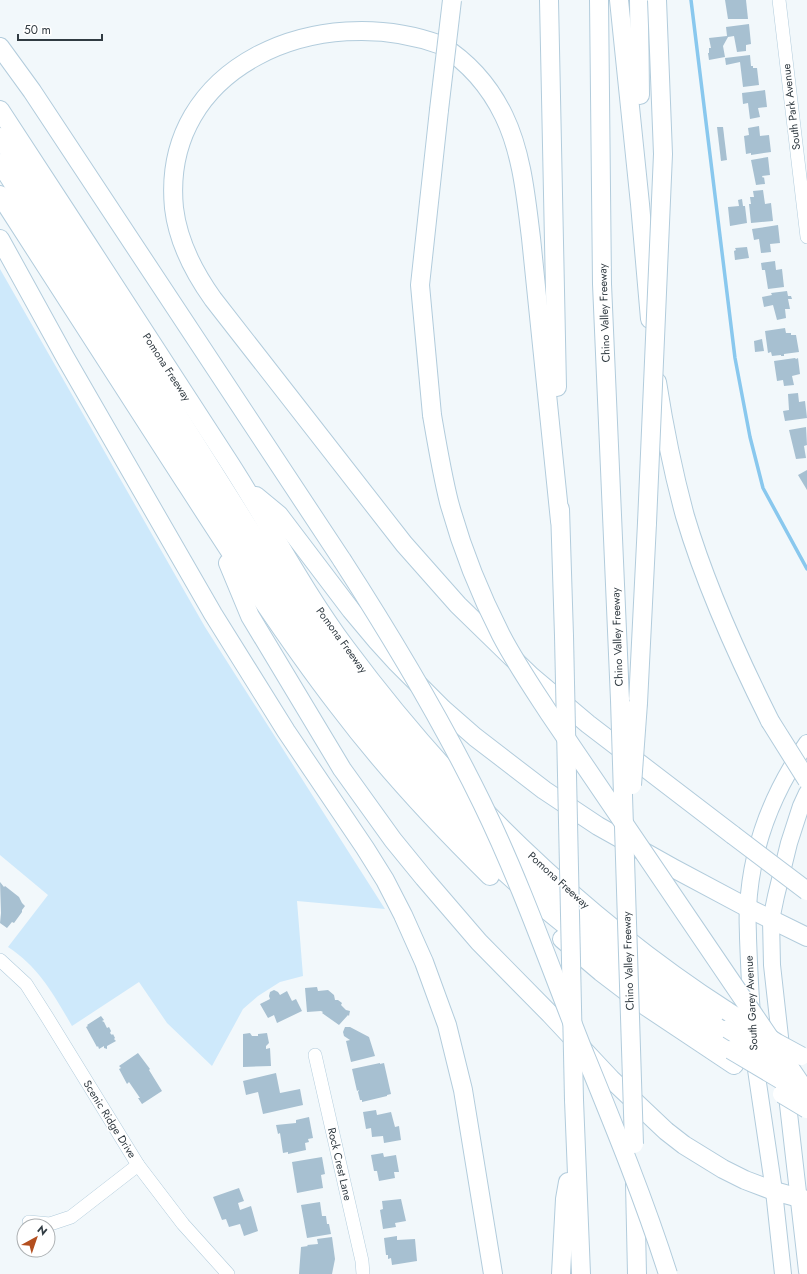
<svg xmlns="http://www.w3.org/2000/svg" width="807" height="1274" font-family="Jost,sans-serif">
	<rect width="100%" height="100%" fill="#f2f8fb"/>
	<path fill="#cee9fb" d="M0,269L205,627L385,909L297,901L303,976L280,982L258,996L243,1009L212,1066L167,1023L139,982L72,1026C54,995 39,967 8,947L48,895L0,855Z"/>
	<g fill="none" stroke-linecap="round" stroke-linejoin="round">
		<path stroke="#89c8ee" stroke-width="3.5" d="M691,0L735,358L750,437L763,488L807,569"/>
	</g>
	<g fill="#a7c0d1">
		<path d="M725,0H746L748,19H728Z"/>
		<path d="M749,24L751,44L746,45V51L737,52L734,36L728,37L723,46L725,57L709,60L708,53H709V48H711L709,38L727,36L726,27Z"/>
		<path d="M750,55L751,66H753V68H757L759,85L743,87L740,62L726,65L725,58Z"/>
		<path d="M765,90L767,107L758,108L760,117L750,119L748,103L743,104L742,93Z"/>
		<path d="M759,126L760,136L769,135L771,152L751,155V153L746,154L744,136L749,135L748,128Z"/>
		<path d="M717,127H723L727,160L721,161Z"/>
		<path d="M768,157L770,175L762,176L763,178L764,177L765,184L756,185L751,160Z"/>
		<path d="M763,190L765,204L771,203L773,221L751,223L749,204H751L750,197H754L753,191Z"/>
		<path d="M742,199L743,206H745L747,223L730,226L728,207L739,206L738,200Z"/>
		<path d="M778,225L780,243L770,244L771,252L761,253L759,239L754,240L752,229Z"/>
		<path d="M747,247L749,258L735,260L734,251L736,250L735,248Z"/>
		<path d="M775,261L776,270L782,269L784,287L768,289L765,270H762L761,263Z"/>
		<path d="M787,291L788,296H791L792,299H788L790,309H785L786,318L777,320L773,305L764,307L762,297L772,295L771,293Z"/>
		<path d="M785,328L786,333H791V335H796L799,352L784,354V356H781V355L772,356L771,352L768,353L765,331Z"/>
		<path d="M762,339L764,351L755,352L754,341Z"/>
		<path d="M795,358L796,359L798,358L800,374L792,376L794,385L784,386L783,380L777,381L774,361Z"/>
		<path d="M798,393L799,402L805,401L807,418L785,421L783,411L789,410L788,394Z"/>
		<path d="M806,427L807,445L804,446L806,458L796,459L789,430Z"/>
		<path d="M807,470V490L798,475Z"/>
		<path d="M0,882L4,887L5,886L19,897L22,903L25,906L22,910V912L14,923L12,922L7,928L0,923L1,913Z"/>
		<path d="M317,987L318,991L328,990L334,995L335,1000H338L342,1003L341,1005L346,1010L350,1011L349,1016L348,1015L339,1025L322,1013L323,1012L321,1011L307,1012L305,988Z"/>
		<path d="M274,990L278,992L280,995L287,991L292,1001L296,999L302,1011L277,1023L274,1015L268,1018L260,1004L270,999L269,996L270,992Z"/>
		<path d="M101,1016L104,1020L102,1021L104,1022L107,1028L109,1027L111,1031L110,1033L112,1035L113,1034L115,1038L114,1039L116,1041L107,1046V1049L104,1048V1046L99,1049L98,1046L97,1047L86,1027L88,1026L87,1025Z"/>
		<path d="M345,1027H350L369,1037L375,1056L351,1062L346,1041L350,1040L344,1036L343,1032Z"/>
		<path d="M250,1033L252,1036H258V1034L267,1033L269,1043L266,1046V1049L270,1048L271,1066L243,1067V1034Z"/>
		<path d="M138,1053L150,1069L149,1070L162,1091L142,1104L138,1098H140L129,1082L127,1084L119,1069L121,1068L119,1066Z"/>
		<path d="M380,1063V1064L384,1063L391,1094L387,1095V1096L362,1102V1100H360L358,1092L359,1090L357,1091L352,1069Z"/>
		<path d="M276,1073L280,1093L300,1089L303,1105L263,1114L258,1092L246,1095L243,1081Z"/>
		<path d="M376,1110L377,1115L391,1112L395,1127L399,1126L401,1140L384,1143L383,1136L372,1137L371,1128L366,1129L363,1112Z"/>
		<path d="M309,1117L313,1138L308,1139L309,1142L305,1143L306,1150L288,1154V1152L283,1153L280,1133L278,1134L276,1125L296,1123V1120Z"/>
		<path d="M383,1153L384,1157L396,1155L399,1172H394L395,1178L379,1181L377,1171H374L371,1155Z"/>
		<path d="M322,1157L325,1174L321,1175L323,1188L297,1193L292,1162Z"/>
		<path d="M239,1188L244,1201L238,1203L240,1210L251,1206L258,1231L244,1236L240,1224L229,1227L226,1219L222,1220L213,1197Z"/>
		<path d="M401,1199L406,1221L395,1223L396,1227L383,1229L380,1210L383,1209L382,1201Z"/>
		<path d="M320,1202L322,1216H326L327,1224H329L331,1234L307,1238L301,1205Z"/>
		<path d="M397,1236V1240L415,1239L417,1261L392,1265L391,1258L388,1259V1255H386L384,1238Z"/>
		<path d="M332,1237L335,1259L332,1274H299L301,1247L308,1246L307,1245L318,1244L317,1239Z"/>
	</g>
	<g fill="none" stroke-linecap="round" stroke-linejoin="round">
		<g stroke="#b2ccdc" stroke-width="14">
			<g id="minor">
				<path d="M779,0L807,237"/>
				<path d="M0,960L26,984L47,1017L138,1165L183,1224L228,1274"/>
				<path d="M315,1055L362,1261L363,1274"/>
				<path d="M29,1222L50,1224L71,1217L138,1165"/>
			</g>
		</g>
		<g stroke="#b2ccdc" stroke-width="18">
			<g id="major">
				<path d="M752,1014C750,989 749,964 748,938C748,928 747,918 748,908C751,847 772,793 807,743"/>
				<path d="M782,1055L772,965L771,920L776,896L789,843L801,806L807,793"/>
				<path d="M754,1056L774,1191L783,1274"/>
				<path d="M786,1087L807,1271"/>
			</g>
		</g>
		<g stroke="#b2ccdc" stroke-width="20">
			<g id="highway">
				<path d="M549,0L557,387"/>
				<path d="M599,0L602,284L620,700"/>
				<path d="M619,0L640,204L650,319"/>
				<path d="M639,0L640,95"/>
				<path d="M0,47L32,91L342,560"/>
				<path d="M0,110C76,226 152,343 227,459C268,522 302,589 346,648C450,788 580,916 727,1011"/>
				<path d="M0,137L80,260L281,579L334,655L377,711L447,790L483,829L556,897L651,975L728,1029"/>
				<path d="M0,163L289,616L334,681L386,746L497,865L549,912L648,992L731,1050"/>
				<path d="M0,195C58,285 116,375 174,465C227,547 279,629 338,706C384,767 436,823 490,876"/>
				<path d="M0,239L65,357L213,614L286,731L365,848L385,880L403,915L424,962L447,1025L463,1090L493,1274"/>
				<path d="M657,382C664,427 673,472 685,516C706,587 737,655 770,721"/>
				<path d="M432,415L420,285L439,110"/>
				<path d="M256,496L279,515L351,610L377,641L397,663L443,709L475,737L544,790L598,826L673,868L748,908L807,937"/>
				<path d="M560,509L564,636"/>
				<path d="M560,521L531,238C526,198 522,153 504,116C490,87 468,62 441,45C320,0 160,65 174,208C178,242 193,271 213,299L404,544L458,605L531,676L588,724L733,835"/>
				<path d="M228,563L250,616L342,769L393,840L424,878L479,942L550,1014L611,1079L666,1131L684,1145L723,1169L745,1180L774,1191L807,1200"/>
				<path d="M638,703L647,523"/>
				<path d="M562,939L601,972L647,1007L734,1065"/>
				<path d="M574,1100L581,1274"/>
				<path d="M635,1183L637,1274"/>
				<path d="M561,1274L565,1199L568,1182"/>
			</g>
		</g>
		<use href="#minor" stroke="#fff" stroke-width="13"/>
		<use href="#major" stroke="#fff" stroke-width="16"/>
		<use href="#highway" stroke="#fff" stroke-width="18"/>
		<g stroke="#b2ccdc" stroke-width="20" stroke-linecap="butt">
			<g id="highway-bridge">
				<path d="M439,110L452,0"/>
				<path d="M432,415C437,444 442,474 449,502C461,546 480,594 501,635C515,662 532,687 549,713L807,1093"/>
				<path d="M647,523L663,154L657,0"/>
				<path d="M342,560C393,639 441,719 482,803C520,881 549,964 581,1045C612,1121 643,1196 668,1274"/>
				<path d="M564,636L574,1100"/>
				<path d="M620,700L634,1144"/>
				<path d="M770,721L807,780"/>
				<path d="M632,785L638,703"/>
				<path d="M733,835L807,891"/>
				<path d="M727,1011L777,1043L801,1056"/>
				<path d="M728,1029L783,1063"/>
				<path d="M731,1050L805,1094"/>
				<path d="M782,1094L807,1109"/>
			</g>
		</g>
		<use href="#highway-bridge" stroke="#fff" stroke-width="18"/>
	</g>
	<g text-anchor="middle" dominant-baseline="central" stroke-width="3" stroke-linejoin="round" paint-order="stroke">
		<g font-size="11" fill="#313b42" stroke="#fff">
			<text transform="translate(791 107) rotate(-97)">South Park Avenue</text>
			<text transform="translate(604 313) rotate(-92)">Chino Valley Freeway</text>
			<text transform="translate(167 367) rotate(57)">Pomona Freeway</text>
			<text transform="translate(617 637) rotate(-92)">Chino Valley Freeway</text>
			<text transform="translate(342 640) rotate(54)">Pomona Freeway</text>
			<text transform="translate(559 880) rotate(42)">Pomona Freeway</text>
			<text transform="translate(628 961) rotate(-92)">Chino Valley Freeway</text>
			<text transform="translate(751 1003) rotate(-93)">South Garey Avenue</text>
			<text transform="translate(110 1119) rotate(58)">Scenic Ridge Drive</text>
			<text transform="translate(340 1164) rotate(77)">Rock Crest Lane</text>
		</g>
	</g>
	<g transform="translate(36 1238) rotate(40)"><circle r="19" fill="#ffffff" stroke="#adb1b3"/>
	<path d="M0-3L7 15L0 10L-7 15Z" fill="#b34e1e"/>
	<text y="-6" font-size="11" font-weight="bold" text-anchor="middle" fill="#313b42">N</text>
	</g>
	<path d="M18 34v6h84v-6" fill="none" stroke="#313b42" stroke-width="2"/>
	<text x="24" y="34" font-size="12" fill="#313b42" stroke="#ffffff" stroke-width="3" paint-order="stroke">50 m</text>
</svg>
